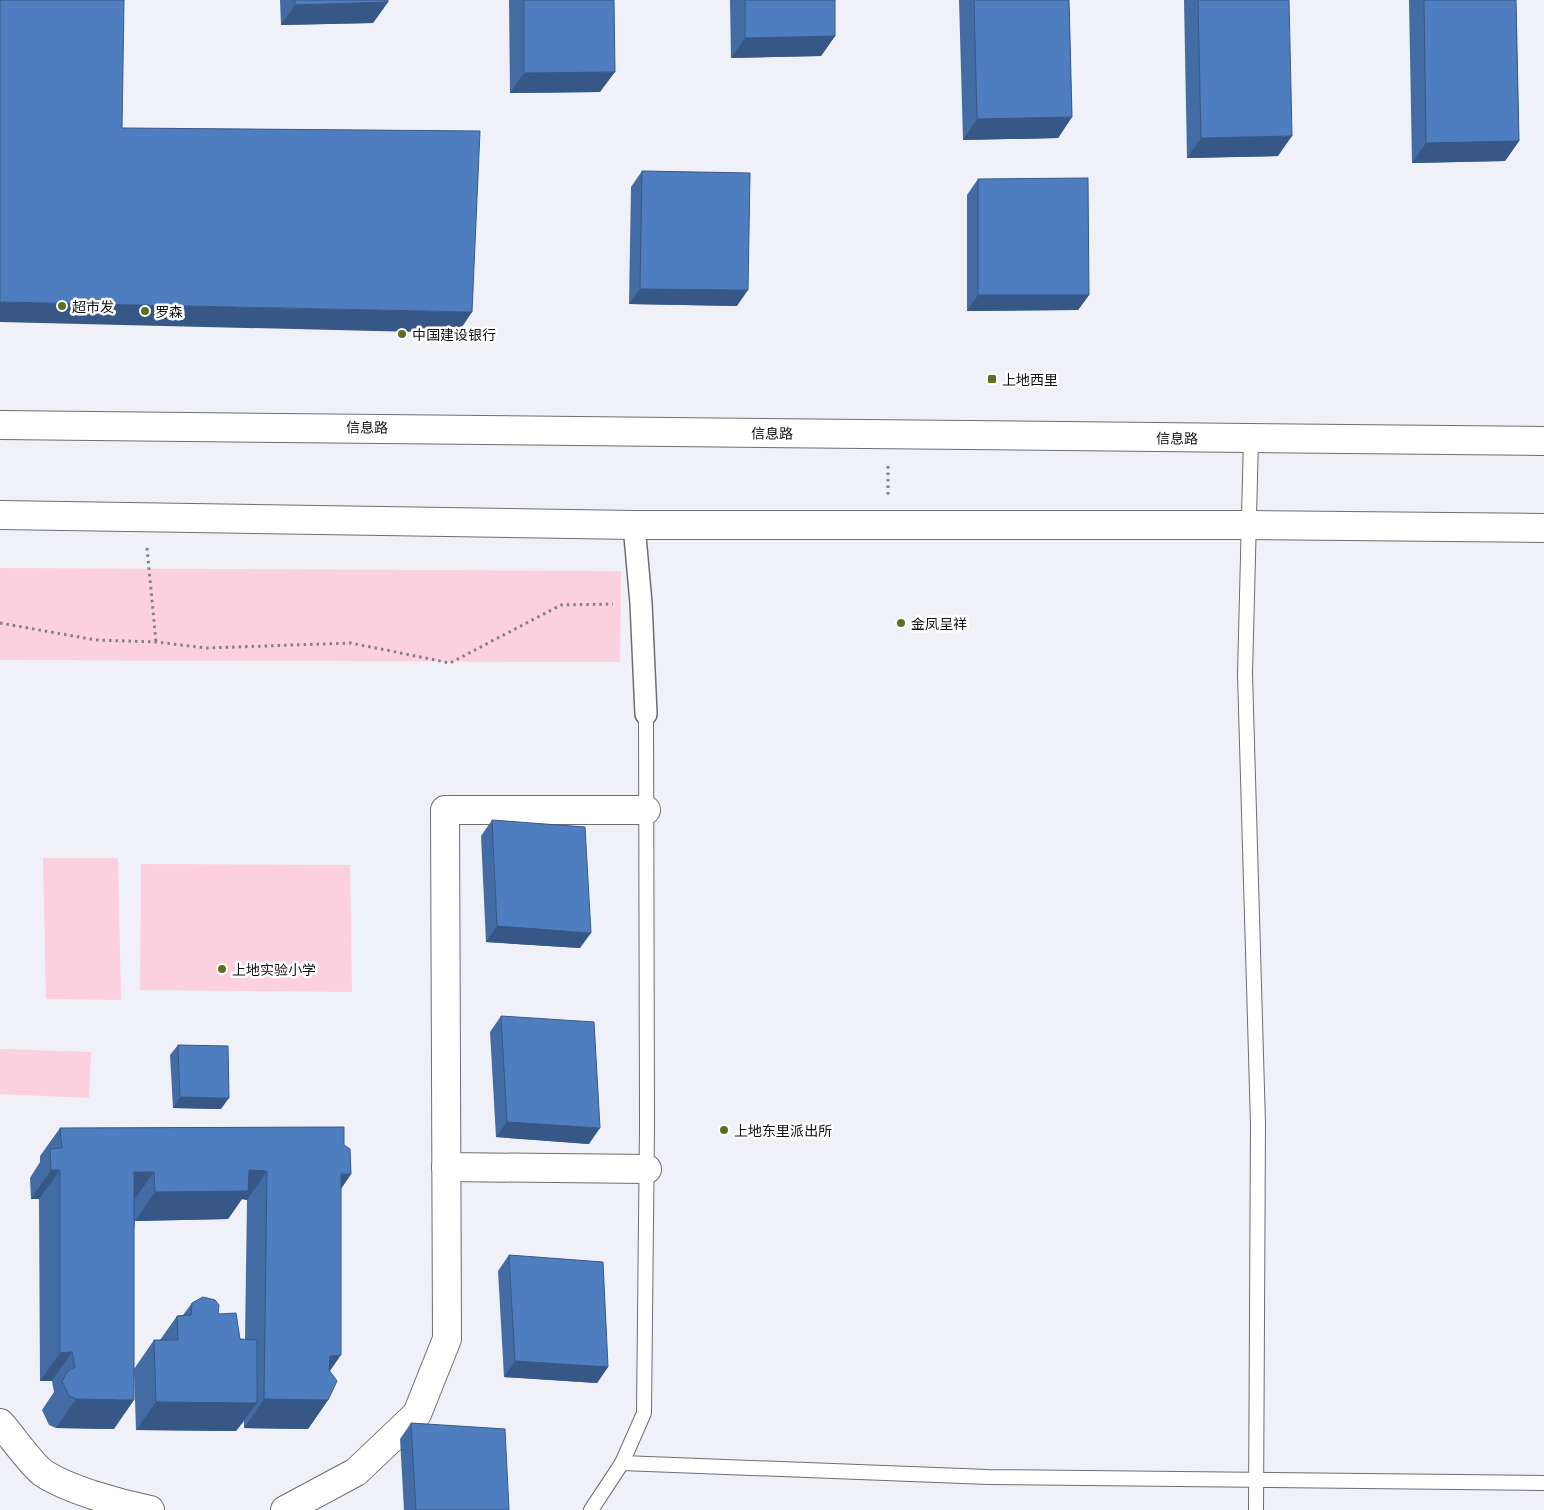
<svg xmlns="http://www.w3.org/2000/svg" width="1544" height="1510" font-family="'Titillium Web','Noto Sans SC',sans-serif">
	<rect width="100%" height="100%" fill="#f0f0f8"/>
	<g fill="#fcd0de">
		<path d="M0,568L621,571L620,662L0,660Z"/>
		<path d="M43,858H118L121,1000L46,999Z"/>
		<path d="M141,864L350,865L352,992L140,990Z"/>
		<path d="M0,1049L91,1052L89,1098L0,1094Z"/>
	</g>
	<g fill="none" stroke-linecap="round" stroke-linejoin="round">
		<g stroke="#6d6d74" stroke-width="16">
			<g id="service">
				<path d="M1251,439L1245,674L1258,1124L1256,1510"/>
				<path d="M622,1463L644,1413L647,1125L646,714"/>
				<path d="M591,1510L622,1463L988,1477L1544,1483"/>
			</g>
		</g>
		<g stroke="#6d6d74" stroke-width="24">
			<path id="pedestrian" d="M634,525L641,603L646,714"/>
		</g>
		<g stroke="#6d6d74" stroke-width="30">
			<g id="minor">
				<path d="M446,1167L647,1169"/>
				<path d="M0,1423C11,1435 31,1464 43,1473C69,1490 120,1504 150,1510"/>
				<path d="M285,1510L356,1472L417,1414L447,1339L445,810H646"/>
			</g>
		</g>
		<g stroke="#6d6d74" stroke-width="30">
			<g id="secondary">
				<path d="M0,425L1544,441"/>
				<path d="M0,515L634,525H1248L1544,528"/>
			</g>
		</g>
		<g stroke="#828187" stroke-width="3" stroke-dasharray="2.5 4" stroke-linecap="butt">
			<path d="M888,466V495"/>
			<path d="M147,548L156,642"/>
			<path d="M0,623L96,640L156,642L207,648L351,643L450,663L561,605L613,604"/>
		</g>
		<use href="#service" stroke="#fff" stroke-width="14"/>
		<use href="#pedestrian" stroke="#fff" stroke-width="21"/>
		<use href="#minor" stroke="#fff" stroke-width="28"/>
		<use href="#secondary" stroke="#fff" stroke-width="28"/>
	</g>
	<g fill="#436ca5">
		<path d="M280,0H388V2L373,23L281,25Z"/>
		<path d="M509,0H614L600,92L510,93Z"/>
		<path d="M730,0H835V36L821,56L731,58Z"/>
		<path d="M959,0H1069L1072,117L1058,138L963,140Z"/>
		<path d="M1184,0H1289L1278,156L1187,158Z"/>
		<path d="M1409,0H1516L1519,141L1505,161L1412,163Z"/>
		<path d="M642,171L737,306L629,304L631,187Z"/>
		<path d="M978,179L1089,295L1078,310L967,311V195Z"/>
		<path d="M492,820L580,948L486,942L481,836Z"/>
		<path d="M501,1016L589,1144L496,1137L490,1032Z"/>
		<path d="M178,1045L221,1109L173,1108L170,1055Z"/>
		<path d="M60,1128L344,1145L351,1174L341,1189L328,1400L308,1429L244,1428V1421L236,1431L136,1430L134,1369L154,1340H160L177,1316L183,1315L192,1303L218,1314L240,1339L245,1340L247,1200L242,1199L228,1219L135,1221L114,1429L56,1428L49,1425L42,1410L54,1392L52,1381H40L39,1199H31L30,1178L40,1162V1156Z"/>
		<path d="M509,1255L608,1367L597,1383L504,1377L498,1271Z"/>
		<path d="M411,1423L509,1510H404L400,1439Z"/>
	</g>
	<g fill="#375886">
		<path d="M388,2L373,23L281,25L295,5Z"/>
		<path d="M835,36L821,56L731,58L745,38Z"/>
		<path d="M615,72L600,92L510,93L524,73Z"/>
		<path d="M1072,117L1058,138L963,140L977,119Z"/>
		<path d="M1292,136L1278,156L1187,158L1201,138Z"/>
		<path d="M1519,141L1505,161L1412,163L1426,143Z"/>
		<path d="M640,289L748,290L737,306L629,304Z"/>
		<path d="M978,295H1089L1078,310L967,311Z"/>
		<path d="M0,302L472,312L458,333L0,322Z"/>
		<path d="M497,926L591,933L580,948L486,942Z"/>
		<path d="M180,1097L229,1098L221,1109L173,1108Z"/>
		<path d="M507,1122L600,1128L589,1144L496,1137Z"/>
		<path d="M51,1170H60L39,1199H31Z"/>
		<path d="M249,1170L267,1171L247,1200L242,1199L228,1219L135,1221L155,1192Z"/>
		<path d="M134,1172H154L134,1200Z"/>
		<path d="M341,1174H351L331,1203Z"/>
		<path d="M72,1352L52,1381H40L60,1353Z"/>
		<path d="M341,1355L321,1384L330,1356Z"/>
		<path d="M515,1361L608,1367L597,1383L504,1377Z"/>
		<path d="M76,1399L134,1400L114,1429L56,1428Z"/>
		<path d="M264,1399L328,1400L308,1429L244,1428Z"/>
		<path d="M156,1402L257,1403L236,1431L136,1430Z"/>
	</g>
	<g fill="#4e7ec0" stroke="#375886">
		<path d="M0,0H124L122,128L480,131L472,312L0,302Z"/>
		<path d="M295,0H388V2L295,5Z"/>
		<path d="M524,0H614L615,72L524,73Z"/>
		<path d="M745,0H835V36L745,38Z"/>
		<path d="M974,0H1069L1072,117L977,119Z"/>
		<path d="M1198,0H1289L1292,136L1201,138Z"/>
		<path d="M1424,0H1516L1519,141L1426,143Z"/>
		<path d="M642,171L750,173L748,290L640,289Z"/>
		<path d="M1088,178L1089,295H978V179Z"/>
		<path d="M492,820L585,827L591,933L497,926Z"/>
		<path d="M501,1016L594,1022L600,1128L507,1122Z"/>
		<path d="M178,1045L228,1046L229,1098L180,1097Z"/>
		<path d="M344,1127V1145L350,1149L351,1174H341V1355L330,1356L329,1370L337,1381L328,1400L264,1399L267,1171L249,1170L248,1191L155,1192L154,1172H134V1400L76,1399L69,1396L62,1381L68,1371L75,1367L72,1352L60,1353V1170H51L50,1149L62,1148L60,1128Z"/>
		<path d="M509,1255L603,1262L608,1367L515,1361Z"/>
		<path d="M203,1297L215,1300L219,1305L218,1314L236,1313L240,1339L257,1340V1403L156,1402L154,1340H178L177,1316L191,1315L192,1303Z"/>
		<path d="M411,1423L505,1429L509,1510H416Z"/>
	</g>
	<g fill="#5b6f1e" stroke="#fff" stroke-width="2">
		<circle cx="62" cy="306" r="5"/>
		<circle cx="145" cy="311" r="5"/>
		<circle cx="402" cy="334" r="5"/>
		<rect x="987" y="374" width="10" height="10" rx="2.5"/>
		<circle cx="901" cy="623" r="5"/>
		<circle cx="222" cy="969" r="5"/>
		<circle cx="724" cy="1130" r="5"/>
	</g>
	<g text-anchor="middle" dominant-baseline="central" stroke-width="5" stroke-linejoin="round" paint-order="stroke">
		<g font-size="14" fill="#100f12" stroke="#fff" text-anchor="start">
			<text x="72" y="306">超市发</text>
			<text x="155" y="311">罗森</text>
			<text x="412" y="334">中国建设银行</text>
			<text x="1002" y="379">上地西里</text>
			<text x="911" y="623">金凤呈祥</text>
			<text x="232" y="969">上地实验小学</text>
			<text x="734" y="1130">上地东里派出所</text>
		</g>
		<g font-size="14" fill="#100f12" stroke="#fff">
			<text transform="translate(367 427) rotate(1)">信息路</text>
			<text transform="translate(772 433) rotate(1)">信息路</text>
			<text transform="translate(1177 438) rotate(1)">信息路</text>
		</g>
	</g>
</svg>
